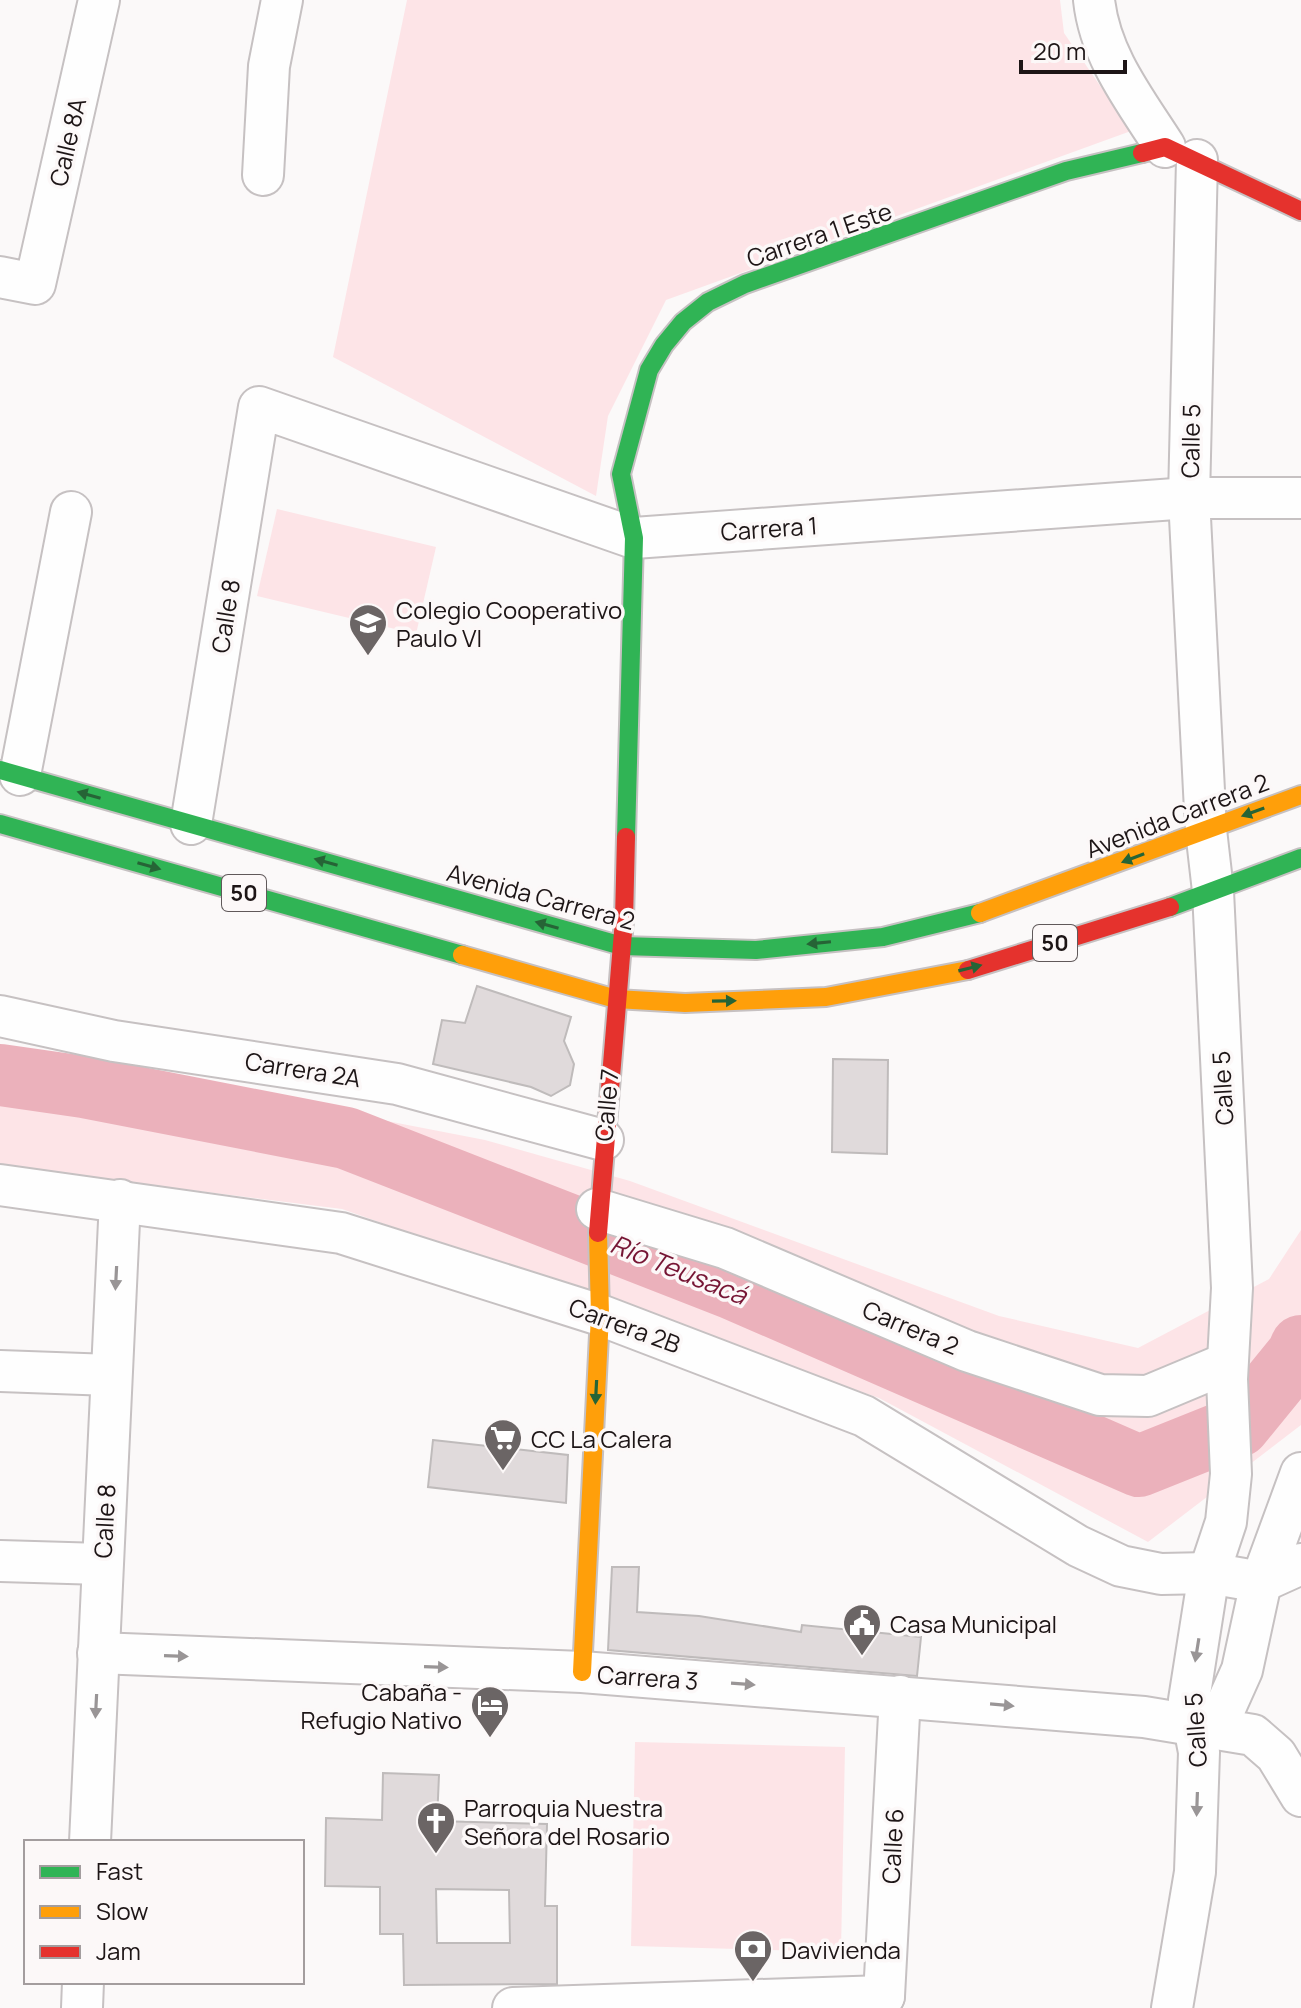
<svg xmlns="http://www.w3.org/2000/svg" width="1301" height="2008" font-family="Manrope,sans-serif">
	<rect width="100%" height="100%" fill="#fbf9f9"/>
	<g fill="#fde4e7">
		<path d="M407,0H1060L1064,33L1131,131L666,300L608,416L596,496L333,357Z"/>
		<path d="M277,509L436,547L416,634L257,596Z"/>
		<path d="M0,1046L485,1140L630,1181L999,1316L1138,1348L1269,1279L1301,1230V1425L1148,1542L879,1398L342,1209L0,1166Z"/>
		<path d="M635,1742L845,1747L841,1952L631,1946Z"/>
	</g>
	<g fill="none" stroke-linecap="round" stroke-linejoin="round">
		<path stroke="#ebb1bb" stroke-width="62" d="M0,1075L84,1087L346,1138L731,1288L1139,1466L1239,1426L1297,1355L1301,1346"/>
	</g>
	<g fill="#e0dadb" stroke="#bfbbbb" stroke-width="2" fill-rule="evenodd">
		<path d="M477,986L571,1017L564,1041L574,1064L570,1085L551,1096L531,1087L433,1064L442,1020L465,1023Z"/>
		<path d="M833,1059L888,1060L887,1154L832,1152Z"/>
		<path d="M433,1440L568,1455L566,1503L428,1487Z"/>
		<path d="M612,1567H639L637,1612L699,1616L801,1632L802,1625L921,1637L917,1676L608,1650Z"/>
		<path d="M383,1773L439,1775L437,1821L547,1824L545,1906H557V1984L404,1985L403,1934H380V1887L325,1886L326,1818L382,1820ZM436,1889L509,1890L510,1943H437Z"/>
	</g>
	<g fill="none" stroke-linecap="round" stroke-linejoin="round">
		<g stroke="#c6c1c2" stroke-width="44">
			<g id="street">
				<path d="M1094,0C1100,56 1135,100 1165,147"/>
				<path d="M263,175L269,66L282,0"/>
				<path d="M0,277L35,284L99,0"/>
				<path d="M20,775L71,512"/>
				<path d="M191,824L259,407L634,538L1189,498H1301"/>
				<path d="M0,1016L114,1041L397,1084L603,1140"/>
				<path d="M0,1185L341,1233L600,1315L864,1416L1078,1546L1121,1566L1161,1574L1209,1573L1261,1582L1301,1564"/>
				<path d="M597,1209L725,1248L967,1351L1100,1395L1148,1396L1227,1363"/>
				<path d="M0,1371L111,1375"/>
				<path d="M0,1561L102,1564"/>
				<path d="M98,1653L582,1672L1144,1717L1253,1735L1276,1755L1301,1796"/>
				<path d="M1216,1728L1242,1670L1261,1582L1301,1473"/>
				<path d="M90,1842L120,1200"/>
				<path d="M884,1996L900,1696"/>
				<path d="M82,2008L83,1982"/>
				<path d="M513,2008L884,1996"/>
				<path d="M1172,2008L1195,1872L1199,1752L1189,1700L1209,1573L1226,1522L1231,1474L1227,1379L1232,1288L1213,891L1206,830L1189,498L1197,160"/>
			</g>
		</g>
		<g stroke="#c6c1c2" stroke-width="22">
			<g id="fast">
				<path d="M0,770L622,946L756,950L883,937L980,913"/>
				<path d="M0,824L462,955"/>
				<path d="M626,837L634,538L621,474L649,370L664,345L683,322L708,302L745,284L1066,171L1142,153"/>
				<path d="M1170,907L1301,858"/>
			</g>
		</g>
		<g stroke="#c6c1c2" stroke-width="22">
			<g id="slow">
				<path d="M980,913L1301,795"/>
				<path d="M462,955L616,999L685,1003L826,997L968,970"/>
				<path d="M582,1672L600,1315L598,1233"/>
			</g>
		</g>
		<g stroke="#c6c1c2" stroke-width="22">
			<g id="jam">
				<path d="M1142,153L1165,147L1301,211"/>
				<path d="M968,970L1170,907"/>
				<path d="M598,1233L624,920L626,837"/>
			</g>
		</g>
		<use href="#street" stroke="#fefefe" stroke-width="40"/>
		<use href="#fast" stroke="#30b455" stroke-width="18"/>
		<use href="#slow" stroke="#ff9f0a" stroke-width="18"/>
		<use href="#jam" stroke="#e5322d" stroke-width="18"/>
	</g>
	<defs><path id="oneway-solid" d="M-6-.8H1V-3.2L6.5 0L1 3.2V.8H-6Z" transform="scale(2)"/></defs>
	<g fill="#266436">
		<use href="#oneway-solid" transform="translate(89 795) rotate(-164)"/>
		<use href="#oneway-solid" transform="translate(1253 812) rotate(160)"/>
		<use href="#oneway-solid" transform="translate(1133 858) rotate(159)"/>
		<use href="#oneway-solid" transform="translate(326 862) rotate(-164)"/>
		<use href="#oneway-solid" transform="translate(149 866) rotate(16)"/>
		<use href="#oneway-solid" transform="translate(547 925) rotate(-164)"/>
		<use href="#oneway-solid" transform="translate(819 943) rotate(174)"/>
		<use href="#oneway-solid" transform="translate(970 968) rotate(-14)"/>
		<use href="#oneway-solid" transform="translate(724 1001) rotate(-1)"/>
		<use href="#oneway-solid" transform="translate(596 1392) rotate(93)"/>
	</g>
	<g fill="#999596">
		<use href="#oneway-solid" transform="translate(116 1278) rotate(93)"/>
		<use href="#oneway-solid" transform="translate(1197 1650) rotate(99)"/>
		<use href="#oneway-solid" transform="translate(176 1656) rotate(2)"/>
		<use href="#oneway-solid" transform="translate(436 1667) rotate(2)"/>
		<use href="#oneway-solid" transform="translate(743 1684) rotate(4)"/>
		<use href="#oneway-solid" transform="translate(1002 1705) rotate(5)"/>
		<use href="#oneway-solid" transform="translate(96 1706) rotate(93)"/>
		<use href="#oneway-solid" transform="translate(1197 1804) rotate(92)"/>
	</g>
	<defs>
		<g id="school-pin" transform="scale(2)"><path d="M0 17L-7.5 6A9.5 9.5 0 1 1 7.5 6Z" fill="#6b6565" stroke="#fcf8f8"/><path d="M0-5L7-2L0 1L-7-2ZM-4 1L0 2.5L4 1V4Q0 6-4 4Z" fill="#fff"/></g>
		<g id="supermarket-pin" transform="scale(2)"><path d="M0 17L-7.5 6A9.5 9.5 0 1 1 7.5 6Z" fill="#6b6565" stroke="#fcf8f8"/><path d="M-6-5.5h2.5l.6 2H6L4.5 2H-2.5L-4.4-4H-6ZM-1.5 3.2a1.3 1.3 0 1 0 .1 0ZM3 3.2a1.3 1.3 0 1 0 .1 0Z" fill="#fff"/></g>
		<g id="civic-pin" transform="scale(2)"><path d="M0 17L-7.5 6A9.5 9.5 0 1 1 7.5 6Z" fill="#6b6565" stroke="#fcf8f8"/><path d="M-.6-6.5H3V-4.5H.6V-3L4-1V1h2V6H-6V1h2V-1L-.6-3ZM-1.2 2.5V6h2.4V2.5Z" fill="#fff"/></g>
		<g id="hotel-pin" transform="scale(2)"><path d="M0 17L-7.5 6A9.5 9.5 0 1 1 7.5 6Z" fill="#6b6565" stroke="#fcf8f8"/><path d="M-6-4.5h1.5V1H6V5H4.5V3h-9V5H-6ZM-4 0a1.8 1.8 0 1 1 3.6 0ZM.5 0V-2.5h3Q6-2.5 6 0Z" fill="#fff"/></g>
		<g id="church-pin" transform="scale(2)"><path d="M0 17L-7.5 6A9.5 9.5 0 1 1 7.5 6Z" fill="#6b6565" stroke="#fcf8f8"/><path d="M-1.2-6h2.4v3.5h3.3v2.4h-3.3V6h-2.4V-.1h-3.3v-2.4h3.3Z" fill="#fff"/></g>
		<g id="bank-pin" transform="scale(2)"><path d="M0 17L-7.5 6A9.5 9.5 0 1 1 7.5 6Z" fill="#6b6565" stroke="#fcf8f8"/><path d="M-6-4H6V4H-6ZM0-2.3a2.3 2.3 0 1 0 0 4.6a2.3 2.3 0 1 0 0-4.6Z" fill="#fff"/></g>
	</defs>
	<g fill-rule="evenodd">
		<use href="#school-pin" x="368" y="623"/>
		<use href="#supermarket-pin" x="503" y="1438"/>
		<use href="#civic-pin" x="862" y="1623"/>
		<use href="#hotel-pin" x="490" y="1705"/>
		<use href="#church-pin" x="436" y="1821"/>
		<use href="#bank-pin" x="753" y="1949"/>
	</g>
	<g text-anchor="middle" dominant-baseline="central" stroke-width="7" stroke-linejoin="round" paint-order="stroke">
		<g fill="#fcf8f8" stroke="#60595a" stroke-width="2">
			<rect x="222" y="875" width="44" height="36" rx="6"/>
			<rect x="1033" y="925" width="44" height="36" rx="6"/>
		</g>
		<g font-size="22" font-weight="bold" fill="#1d1516">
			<text x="244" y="893">50</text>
			<text x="1055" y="943">50</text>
		</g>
		<g font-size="24" fill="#1d1516" stroke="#fcf8f8">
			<text transform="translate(67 142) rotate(-77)">Calle 8A</text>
			<text transform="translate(819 234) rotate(-19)">Carrera 1 Este</text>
			<text transform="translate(1190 441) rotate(-89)">Calle 5</text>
			<text transform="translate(769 528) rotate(-4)">Carrera 1</text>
			<text transform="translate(225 616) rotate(-81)">Calle 8</text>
			<text transform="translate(1177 815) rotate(-21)">Avenida Carrera 2</text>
			<text transform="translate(541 896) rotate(15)">Avenida Carrera 2</text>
			<text transform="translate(303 1069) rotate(9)">Carrera 2A</text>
			<text transform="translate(1222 1088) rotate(-93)">Calle 5</text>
			<text transform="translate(606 1105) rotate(-85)">Calle 7</text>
			<text transform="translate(625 1325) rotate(20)">Carrera 2B</text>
			<text transform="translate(911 1327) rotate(23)">Carrera 2</text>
			<text transform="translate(104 1521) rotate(-87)">Calle 8</text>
			<text transform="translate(648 1677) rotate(4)">Carrera 3</text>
			<text transform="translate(1195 1730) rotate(-94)">Calle 5</text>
			<text transform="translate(892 1846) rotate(-87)">Calle 6</text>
		</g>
		<g font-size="24" fill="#1d1516" stroke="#fcf8f8" text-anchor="start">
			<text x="396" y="609">Colegio Cooperativo<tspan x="396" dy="28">Paulo VI</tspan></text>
			<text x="531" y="1438">CC La Calera</text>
			<text x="890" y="1623">Casa Municipal</text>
			<text x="462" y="1691" text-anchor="end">Cabaña -<tspan x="462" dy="28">Refugio Nativo</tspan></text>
			<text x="464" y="1807">Parroquia Nuestra<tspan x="464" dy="28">Señora del Rosario</tspan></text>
			<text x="781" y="1949">Davivienda</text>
		</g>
		<g font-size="26" font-style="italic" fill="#761534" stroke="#fcf8f8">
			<text transform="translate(679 1269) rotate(22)">Río Teusacá</text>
		</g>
	</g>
	<rect x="24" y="1840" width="280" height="144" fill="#fcf8f8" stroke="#a39d9e" stroke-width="2"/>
	<rect x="40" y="1866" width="40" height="12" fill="#30b455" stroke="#a39d9e" stroke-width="2"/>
	<text x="96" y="1880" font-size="24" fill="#1d1516">Fast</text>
	<rect x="40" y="1906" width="40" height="12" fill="#ff9f0a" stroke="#a39d9e" stroke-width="2"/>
	<text x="96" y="1920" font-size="24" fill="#1d1516">Slow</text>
	<rect x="40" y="1946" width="40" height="12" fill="#e5322d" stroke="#a39d9e" stroke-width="2"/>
	<text x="96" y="1960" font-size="24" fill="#1d1516">Jam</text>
	<path d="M1021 60v12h104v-12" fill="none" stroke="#1d1516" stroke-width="4"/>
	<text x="1033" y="60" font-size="24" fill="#1d1516" stroke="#fcf8f8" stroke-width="6" paint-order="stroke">20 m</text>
</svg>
